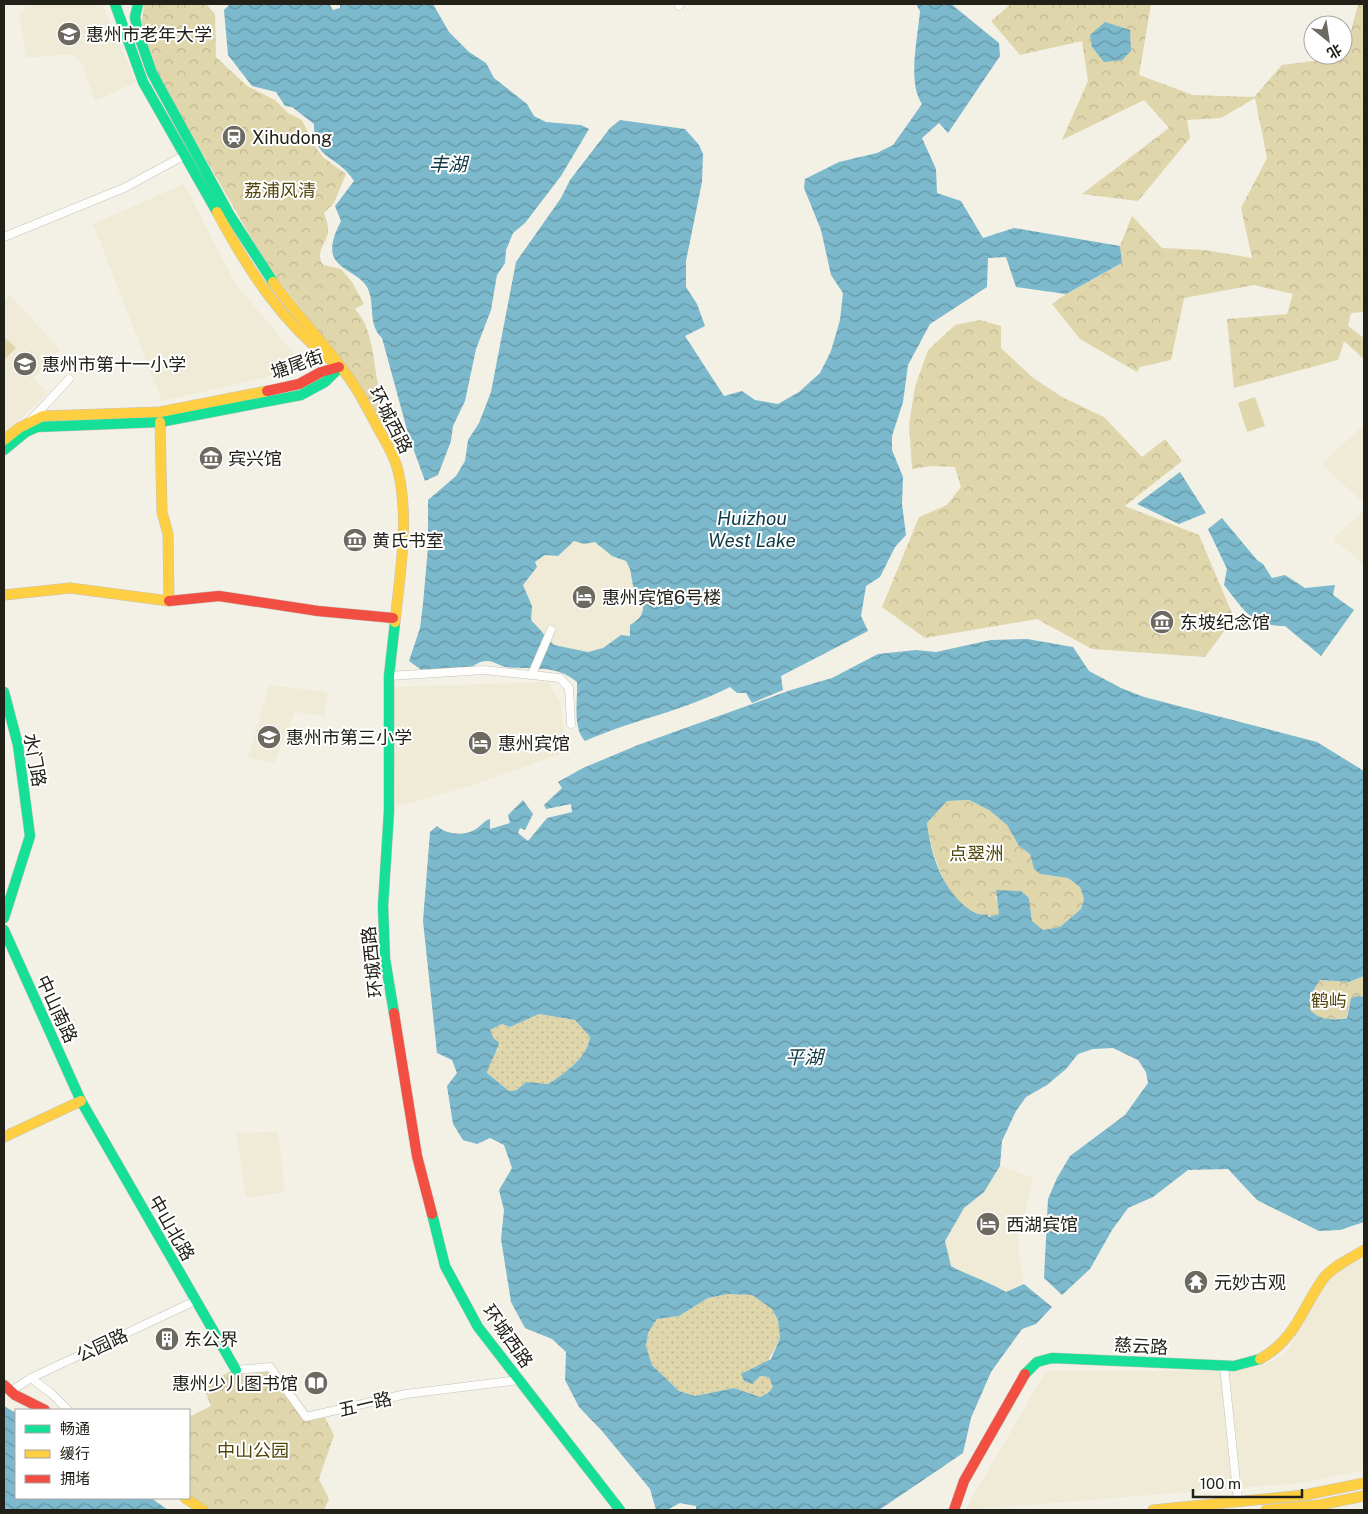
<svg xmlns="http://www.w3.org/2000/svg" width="1368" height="1514" font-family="'Public Sans','Noto Sans SC',sans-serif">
	<defs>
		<pattern id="forest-crowns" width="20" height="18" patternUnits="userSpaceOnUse" patternTransform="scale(1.25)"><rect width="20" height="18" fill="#e0d6ac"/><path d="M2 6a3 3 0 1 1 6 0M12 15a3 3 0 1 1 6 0" fill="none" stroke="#c0b793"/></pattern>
		<pattern id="garden-dots" width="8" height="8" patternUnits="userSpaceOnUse" patternTransform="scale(1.25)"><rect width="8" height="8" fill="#e0d6ac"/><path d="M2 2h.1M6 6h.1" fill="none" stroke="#c0b793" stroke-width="1.8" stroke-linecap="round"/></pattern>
		<pattern id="water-waves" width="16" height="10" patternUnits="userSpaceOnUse" patternTransform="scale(1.25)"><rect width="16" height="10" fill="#7cb9cc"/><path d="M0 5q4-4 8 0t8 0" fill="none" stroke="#6596a5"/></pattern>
	</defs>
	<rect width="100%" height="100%" fill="#f3f0e5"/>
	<g fill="#f0ebd7">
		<path d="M25,4H102L136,82L95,101L81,61L75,56L68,54L27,58L19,14L26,9Z"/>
		<path d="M184,184L235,283L306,368L162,401L93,224Z"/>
		<path d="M10,295L60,350L33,378L48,393L4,434V301Z"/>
		<path d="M1364,425V503L1321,464Z"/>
		<path d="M1364,510V564L1333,539Z"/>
		<path d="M574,541L584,544L595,541L612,556L626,561L630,569L634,591L643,600V611L640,619L630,625V636L621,635L603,648L588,652L554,645L540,631L531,620L532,606L523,585L536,567L535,562L545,555L558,556Z"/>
		<path d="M548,682L561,703L564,735L568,751L470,786L396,807L394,687Z"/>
		<path d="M269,685L327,692L325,716L295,712L274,763L248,758Z"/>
		<path d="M278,1132L285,1192L246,1198L236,1133Z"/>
		<path d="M1000,1166L1033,1178L1018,1242L1023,1282L1006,1292L988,1281L970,1276L951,1266L945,1241L964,1208L984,1192Z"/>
		<path d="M1364,1258V1470L1301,1483L965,1510L1046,1371H1239L1264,1365L1286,1353L1327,1278Z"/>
	</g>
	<g fill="#e0d6ac">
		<path d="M4,337L16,348L5,359L4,358Z"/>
		<path d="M1255,397L1265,426L1247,432L1238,403Z"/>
	</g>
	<g fill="url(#forest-crowns)">
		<path d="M144,4H206L215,14L216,57L247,86L275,100L288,113L302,120L308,132L303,144H313L324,158L346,174L334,203L324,213C325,218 329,225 328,230C328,244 314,250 323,265L341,269L352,282L364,304L355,309C373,328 373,360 378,384C381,397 385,410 389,423L379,421L337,355L267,265L162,83L141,30Z"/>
		<path d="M1011,4H1151L1139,75L1193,95L1254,97L1282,65L1344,57L1358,4H1364V312L1351,313L1348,326L1364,338V359L1344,341L1338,360L1234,388L1227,319L1287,314L1293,294L1254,285L1184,298L1171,360L1140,367L1137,372L1080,339L1052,304L1066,294L1121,264L1120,246L1132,216L1162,248L1205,250L1252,258L1241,208L1267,158L1255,98L1221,118L1187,120L1190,138L1138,201L1082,194L1169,128L1144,100L1062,140L1088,81L1082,41L1020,55L991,21Z"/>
		<path d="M980,320L1001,326V348L1032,377L1062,397L1104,417L1142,457L1165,439L1182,461L1125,506L1199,535L1234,618L1205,657L1092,649L1037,619L925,638L882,607L919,517L947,505L961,487L955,467L932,466L912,469L909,425L915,387L928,350L955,325Z"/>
		<path d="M969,800L989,810L1007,825L1019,846L1030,854L1034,869L1040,874L1068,878L1080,887L1084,899L1081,909L1060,927L1043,930L1032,921L1029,897L995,896L999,906V914C954,930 931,855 927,823L947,801Z"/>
		<path d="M1364,976V997L1358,996L1349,1005L1347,1017C1333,1020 1320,1021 1310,1011V996L1320,980L1349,982Z"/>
		<path d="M269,1370L305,1420L324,1416L334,1435L319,1479L329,1499L324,1510H207L189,1497V1417L211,1406L203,1386L231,1371L234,1374Z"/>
	</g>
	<g fill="url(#garden-dots)">
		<path d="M539,1014L575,1020L590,1037C587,1058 565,1073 548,1084C533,1082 523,1090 509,1091L487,1073L490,1060L498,1049L490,1030L502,1024L510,1027Z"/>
		<path d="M728,1294L752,1295L772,1309L778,1320L780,1338L760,1376L770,1377L774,1387L768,1393L760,1397L734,1388L695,1396L679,1391L652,1365L646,1346L648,1333L657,1319L679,1316L708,1298Z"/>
	</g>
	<g fill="url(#water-waves)" fill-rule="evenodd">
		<path d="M230,4H329L333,10L340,8V4H433L449,32L469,52L486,63L494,78L527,104L534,116L546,122L581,125L589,129L561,176L525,223L513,233L506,250L505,263L497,275L491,310L476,349L465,401L453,426L451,441L438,475L425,481L409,437L382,338C367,324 376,304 367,287C359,273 338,270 333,255C330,244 336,231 341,221L335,206L354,181C338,155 313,161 314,124L292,107L285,106L276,92L252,86L228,55L224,10Z"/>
		<path d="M916,4H951L999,43L1000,56L948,133L939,123L922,138L936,169L937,193L961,201L983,238L1014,228L1120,246L1122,263L1066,294L1016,287L1006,257L988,258L987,287L930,324L908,365L903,402L892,436V450L903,477L902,504L906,535L895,547L880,577L866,586L861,616L868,631L781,676L783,690L752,703L746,693H737L730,687C684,711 632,720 585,741C572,727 578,701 577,682C556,664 532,670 506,667C500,666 494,661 487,661C480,661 472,666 467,671H423L409,661L420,628L423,604L428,547V500L456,476L465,461L468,440L479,423L491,392L516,262L561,198L570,180L610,128L620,120L685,129L699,145L703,154L702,182L686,261V287L697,304L705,326L685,336L724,396L742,391L755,400L778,404L799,392L820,373L831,351L840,320L843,293L831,275L821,230L804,188L805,179L839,162L877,153L893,145L922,104C907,82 918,38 920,11ZM574,541L584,544L595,542L612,556L626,561L630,569L634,591L643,600C644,613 642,618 630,625V636L621,635L603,648L588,652L554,645L531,620L532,606L523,585L537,567L535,562L545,555L558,556Z"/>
		<path d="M1105,22L1130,30L1131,51L1122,60L1104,62L1092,47L1090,35Z"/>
		<path d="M1180,472L1206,513L1179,524L1137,504Z"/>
		<path d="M1222,518L1257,560L1263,564L1272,578L1285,575L1305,588L1335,585L1333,595L1354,610L1321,656L1285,626C1251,626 1244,610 1224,585L1227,569L1208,529Z"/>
		<path d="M1027,639L1073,647L1089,671L1121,688L1144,697L1317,742L1364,771V976L1349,982L1320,980L1310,996V1010C1320,1021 1333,1020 1347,1018L1351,998L1358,996L1364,997V1222L1340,1230L1319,1231L1257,1200L1228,1169L1188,1170L1153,1197L1128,1208L1112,1230L1090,1269L1062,1295L1044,1278L1048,1199L1057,1178L1070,1156L1125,1115L1148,1083L1146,1072L1138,1060L1113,1048L1093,1049L1078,1054L1066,1069L1047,1085L1026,1097L1016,1111L1002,1141L1000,1166L984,1192L964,1208L945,1241L951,1266C969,1276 988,1281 1006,1292L1024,1284L1052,1307L1036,1324L1022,1329L991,1372L971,1418L963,1453L879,1510H696V1506L680,1503L667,1510H656L650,1489L602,1431L579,1407L565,1380L566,1352L552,1339L525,1328L511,1302L501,1239L504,1210L499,1190L512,1168L504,1145L490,1138L477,1144L463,1140L453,1124L447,1086L457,1073L452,1060L437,1053L423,921L430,832L437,826C448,836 469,837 481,825C485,822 484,821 490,819V829L510,823L508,815L523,800L533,814L525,830L520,828L518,833L528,841L547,818L572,812L571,804L546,809L544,805L562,788L558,782L583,768L638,745L791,690L832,678L878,654L916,650L936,652L991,640ZM969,800L989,810L1007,825L1019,846L1030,854L1034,869L1040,874L1068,878L1080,887L1084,899L1081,909L1060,927L1043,930L1032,921L1029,898L1021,891L996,890L999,914L989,917L987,914C978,916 973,912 966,907C941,886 931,855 927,823L947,801ZM539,1014L575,1020L590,1037C587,1058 565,1073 548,1084L526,1082L517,1090L509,1091L487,1073C490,1061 497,1053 499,1042L494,1039L490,1030L502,1024L510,1027ZM728,1294L752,1295L772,1309L778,1320L780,1338L771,1359L741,1374L744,1381L752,1384L760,1376L769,1377L773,1387L768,1393L760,1397L734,1388L695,1396L679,1391L652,1365L646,1346L648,1333L657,1319L679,1316L708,1298Z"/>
		<path d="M4,1406L16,1413V1498H151L168,1510H4Z"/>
	</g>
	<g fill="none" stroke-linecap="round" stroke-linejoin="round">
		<g stroke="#c5c2ba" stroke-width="9">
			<g id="street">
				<path d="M679,6L680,4"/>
				<path d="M4,237L124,188L185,155"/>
				<path d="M31,420L69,379"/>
				<path d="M532,674L551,630"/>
				<path d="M389,676L484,670L560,678L569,688L571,724"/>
				<path d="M1224,1366L1238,1502"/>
				<path d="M236,1370L270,1367L306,1417L406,1394L519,1380"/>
				<path d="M31,1378L52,1394L68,1410"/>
				<path d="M11,1391L31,1378L195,1301"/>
			</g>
		</g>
		<g stroke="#c5c2ba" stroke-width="11">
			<g id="fast">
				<path d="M115,4L143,82L217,212"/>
				<path d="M138,4L135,17L138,33L152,73L229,214L273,282"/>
				<path d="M4,450L26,432L37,427L160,422L301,395L325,382L340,367"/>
				<path d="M4,692L18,745L30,836L4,918"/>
				<path d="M4,930L81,1101L236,1370"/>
				<path d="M394,1013L385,959L383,906L389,811V676L395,622"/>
				<path d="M432,1214L445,1266L478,1327L620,1510"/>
				<path d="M1025,1374L1037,1362L1052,1358L1234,1366L1260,1359"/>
			</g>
		</g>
		<g stroke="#c5c2ba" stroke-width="11">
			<g id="slow">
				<path d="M217,212C248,270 281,321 333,362"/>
				<path d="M273,282C299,319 333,351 357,390C365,403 372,417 379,430C387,444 396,459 399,475C409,523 400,573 395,622"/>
				<path d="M4,440L19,428L43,416L160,412L267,391"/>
				<path d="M4,595L70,588L169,601L168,534L162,512L160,422"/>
				<path d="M4,1137L81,1101"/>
				<path d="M1260,1359C1296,1339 1301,1310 1323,1279C1331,1267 1352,1258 1364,1250"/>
				<path d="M185,1498L203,1510"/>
				<path d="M1153,1510L1305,1495L1364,1483"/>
				<path d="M1266,1510L1319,1505L1364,1496"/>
			</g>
		</g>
		<g stroke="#c5c2ba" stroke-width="11">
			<g id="jam">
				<path d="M267,391L299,384L321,372L339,367"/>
				<path d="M169,601L219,596L318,611L393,618"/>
				<path d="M394,1013L417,1156L432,1214"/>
				<path d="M4,1385L15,1395L45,1410"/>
				<path d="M954,1510L964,1481L1025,1374"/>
			</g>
		</g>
		<use href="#street" stroke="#fdfdfb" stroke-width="8"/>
		<use href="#fast" stroke="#16e098" stroke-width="10"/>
		<use href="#slow" stroke="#ffcf43" stroke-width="10"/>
		<use href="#jam" stroke="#f24e42" stroke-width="10"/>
	</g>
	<defs>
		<g id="university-disc" transform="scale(1.25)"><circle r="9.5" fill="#6b6960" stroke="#fff"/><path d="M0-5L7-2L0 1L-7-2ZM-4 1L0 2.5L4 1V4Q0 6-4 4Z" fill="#fff"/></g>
		<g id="station-disc" transform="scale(1.25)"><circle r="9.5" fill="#6b6960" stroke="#fff"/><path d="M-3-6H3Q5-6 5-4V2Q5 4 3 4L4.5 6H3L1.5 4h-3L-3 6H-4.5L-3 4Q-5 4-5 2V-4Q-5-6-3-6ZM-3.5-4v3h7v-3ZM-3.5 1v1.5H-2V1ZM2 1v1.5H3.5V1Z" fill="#fff"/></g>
		<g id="school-disc" transform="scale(1.25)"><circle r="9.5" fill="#6b6960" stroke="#fff"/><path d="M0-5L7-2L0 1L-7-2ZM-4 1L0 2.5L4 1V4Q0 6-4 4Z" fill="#fff"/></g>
		<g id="museum-disc" transform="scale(1.25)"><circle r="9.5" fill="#6b6960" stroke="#fff"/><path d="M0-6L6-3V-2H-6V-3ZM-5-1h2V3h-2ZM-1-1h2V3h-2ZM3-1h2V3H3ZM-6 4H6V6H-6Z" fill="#fff"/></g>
		<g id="hotel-disc" transform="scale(1.25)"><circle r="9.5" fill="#6b6960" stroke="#fff"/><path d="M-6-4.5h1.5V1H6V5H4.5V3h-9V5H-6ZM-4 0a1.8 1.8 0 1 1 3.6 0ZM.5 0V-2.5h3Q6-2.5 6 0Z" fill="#fff"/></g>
		<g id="temple-disc" transform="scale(1.25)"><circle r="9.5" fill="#6b6960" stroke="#fff"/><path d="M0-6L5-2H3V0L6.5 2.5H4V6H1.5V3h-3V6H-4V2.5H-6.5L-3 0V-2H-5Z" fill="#fff"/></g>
		<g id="building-disc" transform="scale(1.25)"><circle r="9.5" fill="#6b6960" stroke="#fff"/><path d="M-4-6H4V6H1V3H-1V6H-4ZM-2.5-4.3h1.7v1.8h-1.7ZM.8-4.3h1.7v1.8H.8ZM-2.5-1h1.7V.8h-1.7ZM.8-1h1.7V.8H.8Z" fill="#fff"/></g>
		<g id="library-disc" transform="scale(1.25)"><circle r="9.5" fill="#6b6960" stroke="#fff"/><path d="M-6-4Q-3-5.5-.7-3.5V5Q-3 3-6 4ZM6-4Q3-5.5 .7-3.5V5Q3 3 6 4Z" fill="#fff"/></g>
	</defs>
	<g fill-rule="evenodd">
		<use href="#university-disc" x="69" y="34"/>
		<use href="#station-disc" x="234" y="137"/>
		<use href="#school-disc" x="25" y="364"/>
		<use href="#museum-disc" x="211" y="458"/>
		<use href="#museum-disc" x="355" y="540"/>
		<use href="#hotel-disc" x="584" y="597"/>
		<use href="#museum-disc" x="1162" y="622"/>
		<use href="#school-disc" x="269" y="737"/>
		<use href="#hotel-disc" x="480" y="743"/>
		<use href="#hotel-disc" x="988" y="1224"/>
		<use href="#temple-disc" x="1196" y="1282"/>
		<use href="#building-disc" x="167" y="1339"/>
		<use href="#library-disc" x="316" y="1383"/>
	</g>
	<g text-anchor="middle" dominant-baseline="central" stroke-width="4" stroke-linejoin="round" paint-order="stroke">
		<g font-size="18" fill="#222119" stroke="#fff" text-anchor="start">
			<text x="86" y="34">惠州市老年大学</text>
			<text x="252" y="137">Xihudong</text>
			<text x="42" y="364">惠州市第十一小学</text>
			<text x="228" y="458">宾兴馆</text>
			<text x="372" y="540">黄氏书室</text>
			<text x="602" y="597">惠州宾馆6号楼</text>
			<text x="1180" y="622">东坡纪念馆</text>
			<text x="286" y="737">惠州市第三小学</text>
			<text x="498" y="743">惠州宾馆</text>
			<text x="1006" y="1224">西湖宾馆</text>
			<text x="1214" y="1282">元妙古观</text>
			<text x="184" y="1339">东公界</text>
			<text x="298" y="1383" text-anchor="end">惠州少儿图书馆</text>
		</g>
		<g font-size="18" fill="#53460b" stroke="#fff">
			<text x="280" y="190">荔浦风清</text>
			<text x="976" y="853">点翠洲</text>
			<text x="1329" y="1000">鹤屿</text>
			<text x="253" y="1450">中山公园</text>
		</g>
		<g font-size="18" fill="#222119" stroke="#fff">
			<text transform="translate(297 364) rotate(-19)">塘尾街</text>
			<text transform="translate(391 420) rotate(63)">环城西路</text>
			<text transform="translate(35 760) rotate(80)">水门路</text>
			<text transform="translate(372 962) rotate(-96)">环城西路</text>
			<text transform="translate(57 1009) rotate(65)">中山南路</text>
			<text transform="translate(172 1228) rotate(60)">中山北路</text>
			<text transform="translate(508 1336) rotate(55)">环城西路</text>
			<text transform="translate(102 1345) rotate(-25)">公园路</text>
			<text transform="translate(1141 1346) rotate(3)">慈云路</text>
			<text transform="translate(365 1404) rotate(-13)">五一路</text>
		</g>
		<g font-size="19" font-style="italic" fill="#103946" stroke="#fff">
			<text x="448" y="164">丰湖</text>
			<text x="752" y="518">Huizhou<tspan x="752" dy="22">West Lake</tspan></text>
			<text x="804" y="1057">平湖</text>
		</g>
	</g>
	<rect width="1368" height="1514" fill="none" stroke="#222119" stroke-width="10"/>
	<rect x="15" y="1409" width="175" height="90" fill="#ffffff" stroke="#a7a6a3"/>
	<rect x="25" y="1425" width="25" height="8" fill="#16e098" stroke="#a7a6a3"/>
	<text x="60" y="1434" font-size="15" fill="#222119">畅通</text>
	<rect x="25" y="1450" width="25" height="8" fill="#ffcf43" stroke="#a7a6a3"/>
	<text x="60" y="1459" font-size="15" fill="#222119">缓行</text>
	<rect x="25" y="1475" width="25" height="8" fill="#f24e42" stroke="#a7a6a3"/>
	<text x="60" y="1484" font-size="15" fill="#222119">拥堵</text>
	<g transform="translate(1328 40) rotate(150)"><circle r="24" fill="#ffffff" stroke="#a7a6a3"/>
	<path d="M0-4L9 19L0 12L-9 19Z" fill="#6b6960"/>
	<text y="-8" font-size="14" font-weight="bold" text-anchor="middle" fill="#222119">北</text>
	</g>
	<path d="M1193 1489v8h109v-8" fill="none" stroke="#222119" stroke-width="2.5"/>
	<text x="1200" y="1489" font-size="15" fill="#222119" stroke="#ffffff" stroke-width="4" paint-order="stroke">100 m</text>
</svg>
